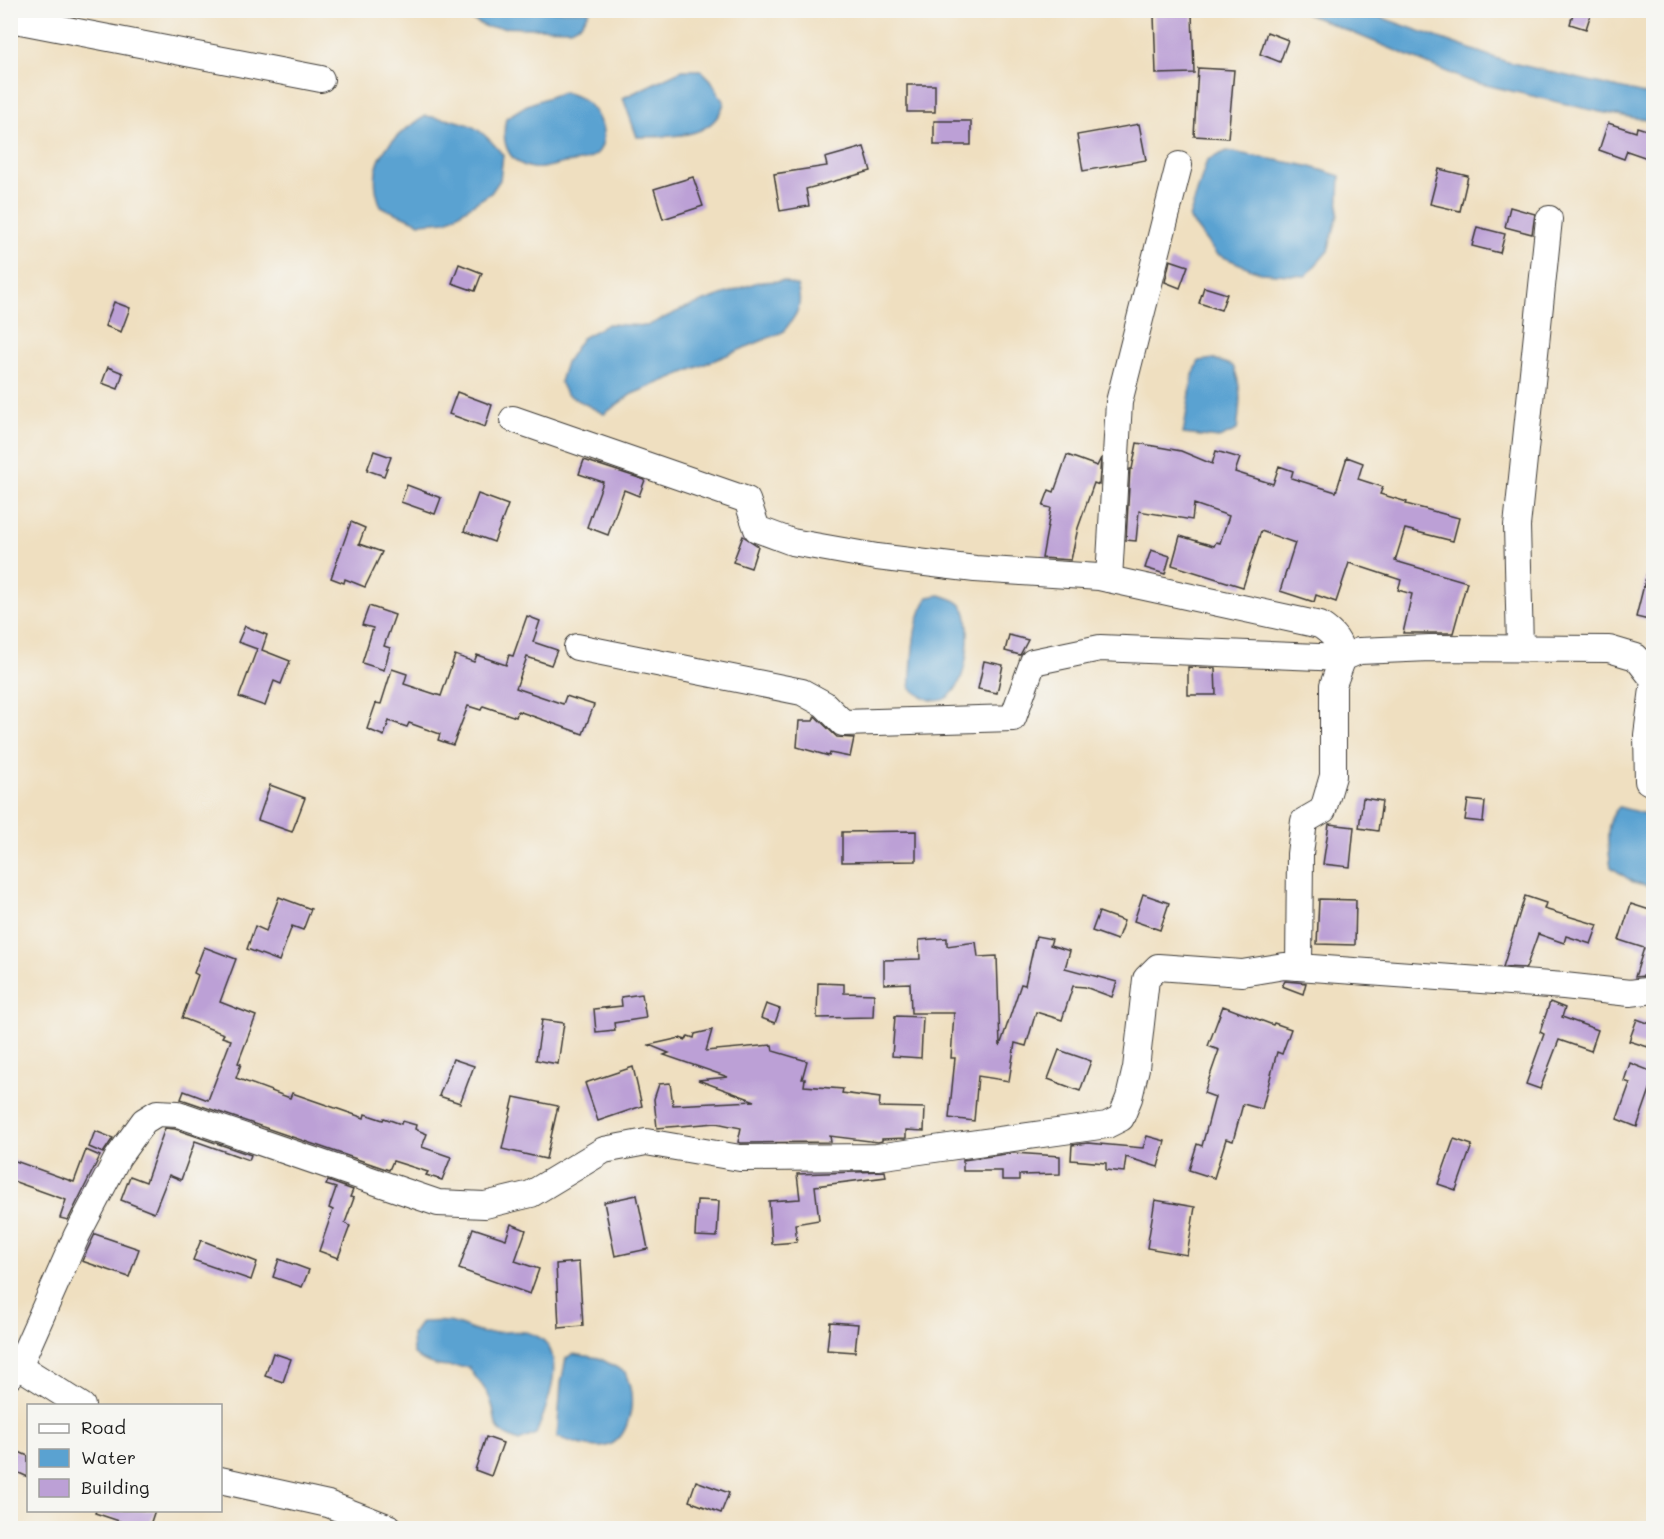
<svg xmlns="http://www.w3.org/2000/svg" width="1664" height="1539" font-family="Mali,sans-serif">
	<rect width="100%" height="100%" fill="#f6f6f2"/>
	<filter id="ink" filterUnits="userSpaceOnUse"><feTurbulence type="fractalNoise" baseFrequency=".0167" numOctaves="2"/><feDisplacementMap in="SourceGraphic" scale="12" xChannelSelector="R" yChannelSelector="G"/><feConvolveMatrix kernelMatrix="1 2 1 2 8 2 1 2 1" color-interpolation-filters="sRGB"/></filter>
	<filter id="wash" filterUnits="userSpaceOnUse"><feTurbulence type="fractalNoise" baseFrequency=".008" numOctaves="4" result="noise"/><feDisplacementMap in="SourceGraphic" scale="24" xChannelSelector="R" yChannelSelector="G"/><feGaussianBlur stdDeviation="1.35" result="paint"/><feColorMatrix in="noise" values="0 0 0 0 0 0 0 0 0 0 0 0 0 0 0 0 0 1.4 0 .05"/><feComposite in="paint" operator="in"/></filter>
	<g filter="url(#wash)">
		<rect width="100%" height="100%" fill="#efdfc0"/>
		<g fill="#5aa2d1" stroke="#3b5f76" stroke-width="1.5">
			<path d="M455,11H590L581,24L571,29L486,27Z"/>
			<path d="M1300,11H1363L1504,61L1653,96V121L1600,112L1469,81Z"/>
			<path d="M682,70H701L711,80L724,103C713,141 669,136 637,137L623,98Z"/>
			<path d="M563,92C581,96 593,104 600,122C605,131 605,148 595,155C587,161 574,162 564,163C555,165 541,170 532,168C506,162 501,141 506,118L527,105Z"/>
			<path d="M426,116C468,122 476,122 503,155L500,180L491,193L447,221L420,223L381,207C363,162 390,137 426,116Z"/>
			<path d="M1227,151L1308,166L1340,176L1338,215L1328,251L1306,276L1261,273L1216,254L1189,218L1207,160Z"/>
			<path d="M783,281L797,286C804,306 796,316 783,332L632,394L604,414L566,394L560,382L566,362L582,338L608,324L647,326L685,308L758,282Z"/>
			<path d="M1214,359L1233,366C1243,387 1240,407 1237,430L1219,438L1183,434L1193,375L1199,361Z"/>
			<path d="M940,595C949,598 959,600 964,609C969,617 968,632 968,641C966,676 952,724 910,688C913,658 911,622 928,597Z"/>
			<path d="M1619,807L1653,816V887L1633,882L1611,867C1608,846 1603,822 1619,807Z"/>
			<path d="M421,1322C430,1322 439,1321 448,1322C460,1323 472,1332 484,1333C499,1334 514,1329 529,1333C573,1345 547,1407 536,1434L519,1441C485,1427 501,1425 490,1399C486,1387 475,1379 469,1367C448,1367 430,1369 413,1353L412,1335Z"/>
			<path d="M573,1354L599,1358L625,1372C631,1387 634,1401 629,1418C618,1459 589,1448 557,1437L561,1383L566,1358Z"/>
		</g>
		<g id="blocks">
			<g fill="#bca0d6">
				<path d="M1574,10H1592L1586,29L1570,24Z"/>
				<path d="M1192,13L1194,73L1156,74L1154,15Z"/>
				<path d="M1267,32L1288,40L1280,62L1260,54Z"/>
				<path d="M1198,68L1234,70L1228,138L1194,136Z"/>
				<rect x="907" y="85" width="28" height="27"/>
				<rect x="934" y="121" width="37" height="24"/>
				<path d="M1608,123L1636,132L1637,127L1653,132V160L1627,151L1624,159L1599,150Z"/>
				<path d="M1139,124L1146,160L1083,171L1077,135Z"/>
				<path d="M864,147L871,171L806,189L809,206L780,211L774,174L827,166L825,158Z"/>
				<path d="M1439,169L1468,176L1460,211L1430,204Z"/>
				<path d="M693,177L703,206L663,219L654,189Z"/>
				<path d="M1510,207L1535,214L1532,234L1505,227Z"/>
				<path d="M1477,227L1505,234L1500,253L1472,246Z"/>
				<path d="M1170,260L1188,266L1180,288L1165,282Z"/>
				<path d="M459,264L482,273L475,291L452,283Z"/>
				<path d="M1204,287L1227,294L1221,310L1199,303Z"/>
				<path d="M114,302L130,308L121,332L105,326Z"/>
				<path d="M108,367L123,373L118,389L102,383Z"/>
				<path d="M457,392L492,405L485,427L449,414Z"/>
				<path d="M1137,443L1181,451L1212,464L1216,451L1240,458L1235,472L1273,484L1279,466L1293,471L1291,478L1336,492L1347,457L1363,463L1358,479L1383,487L1380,494L1407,502L1406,504L1459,518L1453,541L1405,529L1395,561L1467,582L1453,633H1403L1412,594L1398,590L1401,580L1349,563L1336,602L1316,595L1314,602L1280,591L1295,543L1261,531L1243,587L1172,565L1180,536L1214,546L1216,542L1220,543L1229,516L1194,504L1192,520L1139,511L1136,541L1126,540L1130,469H1132Z"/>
				<path d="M374,451L391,457L384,476L367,470Z"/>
				<path d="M1067,455L1097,466L1101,458L1099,485L1094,483L1078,528L1071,560L1042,558L1051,508L1043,506L1049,490L1054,492Z"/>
				<path d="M584,460L645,480L639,496L624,490L608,535L587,527L603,482L579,474Z"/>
				<path d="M407,485L441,498L435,514L401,502Z"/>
				<path d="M478,494L508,505L494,542L464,531Z"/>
				<path d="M351,522L365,528L359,544L382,552L365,587L345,579L344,583L331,578Z"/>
				<path d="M743,536L758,546L751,568L733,562Z"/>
				<path d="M1151,550L1170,556L1165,574L1145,568Z"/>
				<path d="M1648,569L1653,570V621L1636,617Z"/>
				<path d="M369,606L395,615L384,646L390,648L384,670L362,663L373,628L362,625Z"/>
				<path d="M527,616L540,621L533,642L557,650L551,665L527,657L516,688L563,704L566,696L594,705L583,734L518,711L516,717L483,706L481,710L468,706L453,745L438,740L440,734L409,723L407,727L389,721L384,736L367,729L376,703L381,704L392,669L407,674L404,684L441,696L455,655L474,662L477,655L506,665L509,655L513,656Z"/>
				<path d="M245,626L267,635L262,650L290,661L281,684L274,681L265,706L239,697L257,649L238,642Z"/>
				<path d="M1009,635L1028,640L1020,655L1005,651Z"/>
				<path d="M984,661L1003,665L997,693L978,689Z"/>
				<path d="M1188,667L1215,668L1216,695H1188Z"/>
				<path d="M815,716L837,737L854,738L850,757L830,753L829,756L797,747L799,721H813Z"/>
				<path d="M270,785L305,798L292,832L258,820Z"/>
				<path d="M1363,798L1382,801L1378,831L1359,828Z"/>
				<path d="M1468,800L1485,802L1483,822L1465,820Z"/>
				<path d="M1329,824L1354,827L1350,867L1323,864Z"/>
				<path d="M916,831V861L842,862V832Z"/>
				<path d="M1143,894L1169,903L1160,930L1134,921Z"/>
				<path d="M1525,896L1546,903L1544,909L1598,925L1591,944L1566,936L1564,943L1538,934L1526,968L1503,967Z"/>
				<path d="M279,897L311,909L303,930L292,926L279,961L247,949L255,926L266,931Z"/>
				<path d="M1319,899L1356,900L1355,945L1317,944Z"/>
				<path d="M1631,904L1653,911V975L1635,977L1644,948L1619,940Z"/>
				<path d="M1099,912L1124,921L1117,940L1092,931Z"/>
				<path d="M1036,936L1052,939L1050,945L1070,951L1065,968L1117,982L1112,997L1085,987L1073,986L1062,1020L1036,1012L1026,1046L1015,1043L1009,1081L978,1076L974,1121L949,1118L955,1058H951L954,1013H911L910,983L884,984V960L920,959L919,940L947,938V946L976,942L978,957L997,956L1000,1046L1021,984L1025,985Z"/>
				<path d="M204,947L236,959L220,1002L256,1016L238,1063L241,1064L236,1078L290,1098L292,1093L364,1118L365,1114L383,1120L384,1118L401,1124L402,1121L416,1125L415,1129L427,1134L422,1147L451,1157L442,1180L426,1175L428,1172L393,1161L389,1170L181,1099L184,1091L208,1100L231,1040L222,1037L224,1034L182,1018L198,975L194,973Z"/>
				<path d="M1285,981L1306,983L1303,994L1282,986Z"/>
				<path d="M818,983L844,984V993L874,994L873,1017L817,1018Z"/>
				<path d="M642,994L646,1018L614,1023L615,1030L596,1032L594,1009L622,1006L621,997Z"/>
				<path d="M1550,1002L1565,1008L1562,1017L1598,1030L1591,1051L1559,1040L1540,1089L1526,1084L1544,1034L1540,1032Z"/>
				<path d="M766,1004L780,1009L775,1023L761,1018Z"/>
				<path d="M1223,1006L1273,1025L1274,1023L1291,1029L1282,1054L1277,1052L1262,1109L1243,1104L1233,1141L1226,1139L1214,1178L1189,1170L1197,1144L1202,1146L1215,1097L1204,1093L1219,1050L1208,1046Z"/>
				<path d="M895,1016L923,1017L921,1058L892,1056Z"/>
				<path d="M1637,1019L1653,1025L1648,1047L1629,1041Z"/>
				<path d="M542,1020L564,1023L558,1064L536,1060Z"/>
				<path d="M712,1030L706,1051L772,1045L773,1051L807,1061L802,1079H805L804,1086L843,1089L842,1093L880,1098L879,1107L925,1108L924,1131L906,1130V1138L882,1139V1141L878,1142L830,1136L831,1142L741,1143L738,1142L741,1128L716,1123L657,1128L654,1099L659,1084L670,1083L673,1105L755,1101L698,1080L728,1077L664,1055L669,1053L649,1045L680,1038L686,1040L688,1036L694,1038L695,1034Z"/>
				<path d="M1059,1050L1091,1061L1080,1091L1048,1079Z"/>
				<path d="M453,1059L474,1066L460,1103L439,1096Z"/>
				<path d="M1630,1063L1653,1072V1081L1637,1127L1617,1119L1630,1083L1624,1081Z"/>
				<path d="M633,1067L642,1106L598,1121L585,1083Z"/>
				<path d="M514,1097L558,1106L546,1159L502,1149Z"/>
				<path d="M165,1128L175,1129L251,1155L249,1160L195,1141L181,1180L169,1175L154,1213L121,1200L130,1176L146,1182Z"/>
				<path d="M95,1131L113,1138L103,1153L89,1147Z"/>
				<path d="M1147,1136L1165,1141L1158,1167L1126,1157L1124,1172L1106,1170V1163L1071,1160L1072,1145L1088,1143L1143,1148Z"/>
				<path d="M1454,1139L1472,1145L1456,1190L1438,1184Z"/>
				<path d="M86,1150L100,1156L68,1220L60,1218L66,1200L10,1180V1159L74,1182Z"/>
				<path d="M1013,1153L1060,1156V1174L1019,1175V1180H1002V1171H963V1160Z"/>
				<path d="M885,1171L886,1177L815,1186L819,1220L795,1224L797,1242L772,1244L769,1201L800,1199L797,1174Z"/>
				<path d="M328,1181L353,1190L350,1197L354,1198L345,1223L350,1226L338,1258L319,1251L333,1210L329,1208L336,1188L326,1185Z"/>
				<path d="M637,1195L648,1249L615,1256L604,1202Z"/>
				<path d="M697,1200L719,1201L717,1237L695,1236Z"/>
				<path d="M1155,1200L1195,1207L1187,1255L1147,1248Z"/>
				<path d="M511,1224L526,1230L515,1261L539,1269L530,1294L459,1269L473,1228L506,1239Z"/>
				<path d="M95,1234L139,1249L129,1277L82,1261Z"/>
				<path d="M201,1240L257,1262L251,1280L193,1260Z"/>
				<path d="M279,1259L309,1270L302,1287L273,1277Z"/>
				<path d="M579,1262L583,1326L559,1328L556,1264Z"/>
				<path d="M830,1322L858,1324L855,1352L827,1350Z"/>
				<path d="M273,1353L291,1359L283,1382L265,1376Z"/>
				<path d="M486,1437L503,1443L491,1476L475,1470Z"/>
				<path d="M10,1448L28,1456V1477L10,1469Z"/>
				<path d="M696,1481L729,1493L721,1513L689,1501Z"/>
				<path d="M96,1510H155L149,1528H140L95,1513Z"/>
			</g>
		</g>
	</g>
	<g filter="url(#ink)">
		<use href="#blocks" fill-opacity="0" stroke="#3c3935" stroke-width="1.5"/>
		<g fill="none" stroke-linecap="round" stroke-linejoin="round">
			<g stroke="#3c3935" stroke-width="28">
				<g id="minor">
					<path d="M10,19L321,79"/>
					<path d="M513,419L747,500L757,529L792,542L877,557L975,569L1099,577L1320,625C1334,634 1340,642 1343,658L1100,648L1033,662L1013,718L843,723L824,704L802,692L577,647"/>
					<path d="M1109,579L1119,402L1179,165"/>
					<path d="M1520,647L1517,526L1549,219"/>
					<path d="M1654,681L1647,735L1648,781L1654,784"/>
					<path d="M1299,967L1300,854L1304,821L1323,810L1333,776V685L1343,658L1359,651L1430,648L1609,649L1636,657L1654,680"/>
					<path d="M19,1366L82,1406"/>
					<path d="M10,1376L19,1366L77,1235L118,1157L144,1121L157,1113L178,1114L438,1203L485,1205L531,1194L604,1150L646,1142L740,1158L877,1157L1107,1125L1121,1118L1129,1098L1136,1068L1146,979L1158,967L1242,973L1284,966L1564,986L1630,993L1654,990"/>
					<path d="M220,1480L328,1504L390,1528"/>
				</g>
			</g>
			<use href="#minor" stroke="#fff" stroke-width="26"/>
		</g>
	</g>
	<rect width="1664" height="1539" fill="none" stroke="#f6f6f2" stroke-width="36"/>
	<rect x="27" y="1404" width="195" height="108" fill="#f6f6f2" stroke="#9f9f9c" stroke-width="1.5"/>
	<rect x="39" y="1424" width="30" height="9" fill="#ffffff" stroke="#9f9f9c" stroke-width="1.5"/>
	<text x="81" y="1434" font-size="18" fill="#1c1c1c">Road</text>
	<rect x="39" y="1449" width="30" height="18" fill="#5aa2d1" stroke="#9f9f9c" stroke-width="1.5"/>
	<text x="81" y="1464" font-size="18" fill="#1c1c1c">Water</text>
	<rect x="39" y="1479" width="30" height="18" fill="#bca0d6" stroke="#9f9f9c" stroke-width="1.5"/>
	<text x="81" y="1494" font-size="18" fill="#1c1c1c">Building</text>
</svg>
